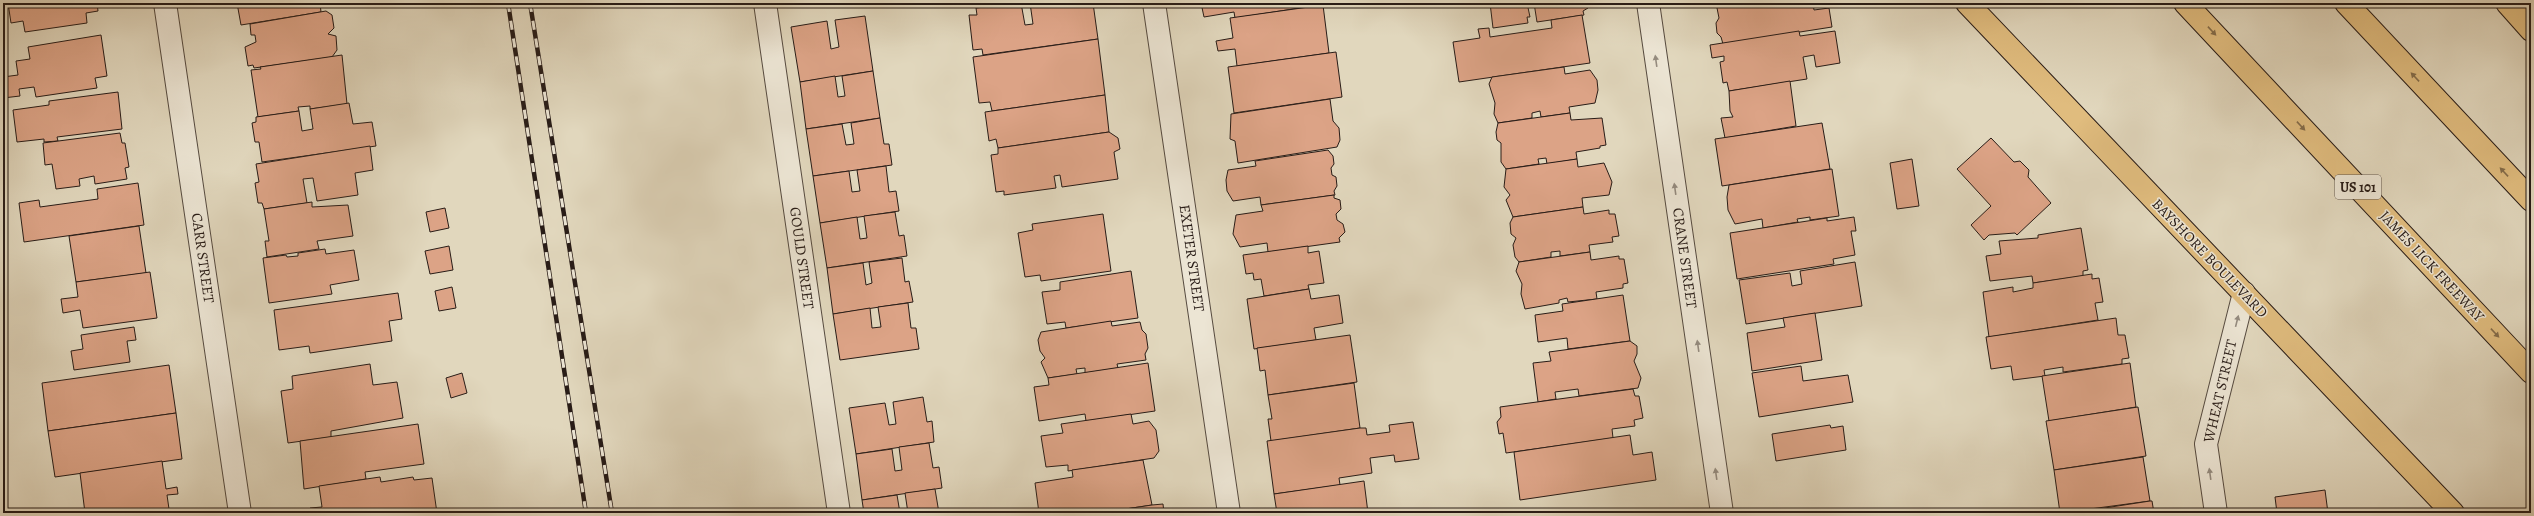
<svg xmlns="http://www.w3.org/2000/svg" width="2534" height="516" font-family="Alegreya,serif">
	<rect width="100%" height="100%" fill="#e1d7bd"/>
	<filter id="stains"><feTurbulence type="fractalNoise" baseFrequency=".005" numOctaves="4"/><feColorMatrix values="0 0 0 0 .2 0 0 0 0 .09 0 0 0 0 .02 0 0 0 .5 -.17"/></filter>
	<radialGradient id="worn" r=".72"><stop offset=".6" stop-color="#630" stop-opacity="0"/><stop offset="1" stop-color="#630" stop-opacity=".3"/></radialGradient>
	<g fill="#dca386" stroke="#281c17">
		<path d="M8,3H97L98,11L86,13L87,23L25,32L23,21L11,23Z"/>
		<path d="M237,3H322H320L321,12L241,25Z"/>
		<path d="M987,3H1017L987,7Z"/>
		<path d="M1021,3L1025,25L1033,24L1030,3H1093L1098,39L983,55L982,49L973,50L969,15H977L976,8Z"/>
		<path d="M1201,3H1319V5L1235,18L1234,12L1204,17Z"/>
		<path d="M1490,3H1527L1530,17H1527L1528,23L1493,28Z"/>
		<path d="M1534,3H1587L1588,8L1583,11L1584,15L1537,22Z"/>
		<path d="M1716,3H1813L1814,10L1829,8L1832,27L1723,44L1721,37L1717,33L1716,23L1719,18Z"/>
		<path d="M1323,5L1329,53L1237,66L1235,49L1218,51L1216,41L1233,38L1230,18Z"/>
		<path d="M326,11L332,15L334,28L328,34L336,36L337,50L332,57L254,68L253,65L248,66L245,47L256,42L255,35H251L250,24Z"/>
		<path d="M1582,15L1590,63L1459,82L1453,42L1480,38L1478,29L1489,28L1490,37L1552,28L1551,20Z"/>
		<path d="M865,16L873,71L800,82L791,27L827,21L831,49L839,47L835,20Z"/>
		<path d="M1799,31L1800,36L1835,31L1840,63L1816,67L1814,55L1803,57L1807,79L1729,91L1727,82L1723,83L1720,62L1724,61V56L1712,58L1710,45Z"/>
		<path d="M101,35L107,76L95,78L97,88L36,97L34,87L19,89L20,96L3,98V77L18,75L16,61L30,59L28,47Z"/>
		<path d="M1098,39L1105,95L992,111L990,102L979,103L973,57Z"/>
		<path d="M1336,52L1342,97L1234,113L1228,67Z"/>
		<path d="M342,55L347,104L310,109V106L298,107L299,111L258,117L251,70L261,69L260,67Z"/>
		<path d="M1564,67L1565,74L1590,70L1597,80L1598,90L1595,103L1569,107L1570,113L1541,117L1540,111L1532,113V118L1498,123L1494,114L1495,103L1489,84L1492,77Z"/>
		<path d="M873,71L880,118L806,129L800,82L835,76L838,97L845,96L842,76Z"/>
		<path d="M1790,81L1796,126L1725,138L1721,118L1733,117L1730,111L1729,91Z"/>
		<path d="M118,92L122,129L57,137L58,141L44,142V139L17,142L13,110L49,105V101Z"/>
		<path d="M1105,95L1109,132L998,148L996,139L989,141L985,112Z"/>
		<path d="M1330,99L1333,121L1339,128L1340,140L1337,147L1238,163L1235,141L1230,139L1231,114Z"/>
		<path d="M349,103L353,124L372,122L376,146L262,162L259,142H255L252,123L256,122V117L299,111L302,131L313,129L310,109Z"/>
		<path d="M1570,113L1571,120L1602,118L1606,145L1600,146V148L1576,152L1577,159L1547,164L1546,158L1538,159L1539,164L1506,169L1501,162V143L1497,140L1496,132L1498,123Z"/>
		<path d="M880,118L884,144H889L892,165L813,176L806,129L842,124L846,145L854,144L851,123Z"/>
		<path d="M1822,123L1830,169L1722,186L1715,139Z"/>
		<path d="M1109,132L1118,138L1120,149L1114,152L1118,179L1062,187L1060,175L1054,176L1056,188L1004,195V191L996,192L991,155L998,154V148Z"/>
		<path d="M120,133L122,143H125L129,167L125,168L127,179L95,184L94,176L79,179L80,186L56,189L52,164L45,165L43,143Z"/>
		<path d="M1991,138L2014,162L2020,161L2029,170L2028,177L2051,203L2017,235L2015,233L1989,235L1984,240L1971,225L1991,206L1957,169Z"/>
		<path d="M370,146L373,170L355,173L358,195L317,201L313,178L303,179L307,203L264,209L262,203H258L255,183L259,182L256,164Z"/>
		<path d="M1328,150L1333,156L1334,164L1331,168L1332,175L1336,177L1337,186L1334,191L1335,195L1261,205L1260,197L1233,201L1227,191L1226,180L1228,170L1256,166L1255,161Z"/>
		<path d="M1577,159L1578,167L1604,163L1612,182L1609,195L1582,198L1583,207L1513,217L1506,200L1510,195L1504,187L1506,169Z"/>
		<path d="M1912,159L1919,206L1897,209L1890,163Z"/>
		<path d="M886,166L889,192L896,191L899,211L820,223L813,176L849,171L852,192L860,191L857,170Z"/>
		<path d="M1832,169L1839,216L1810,220V217L1797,219L1798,222L1763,228L1762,219L1735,224L1728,210L1727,197L1729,185Z"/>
		<path d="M138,183L144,225L24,242L19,203L39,200L40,207L98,199L97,189Z"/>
		<path d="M1334,195V198L1340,200L1341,209L1336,214L1337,220L1343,224L1345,232L1339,238L1340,242L1268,252L1267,243L1240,247L1233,234L1236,215L1263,211L1261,205Z"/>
		<path d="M312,202V207L348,205L353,236L317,241L319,249L267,257L265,241H269L264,209Z"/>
		<path d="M1583,207L1584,214L1609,210V214H1615L1619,236L1612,237L1613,242L1589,245L1590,252L1560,256V251L1551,252V257L1519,262L1515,257L1513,245L1516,238L1511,234L1510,223L1513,217Z"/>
		<path d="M445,208L449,228L430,232L426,212Z"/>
		<path d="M895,212L899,236L904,235L907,256L827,268L820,223L857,217L860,239L867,238L864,216Z"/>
		<path d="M1103,214L1111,271L1041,281L1040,275L1025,277L1018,233L1033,230L1032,224Z"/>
		<path d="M1854,217L1856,231H1851L1855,255L1833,259L1834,264L1737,279L1730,233L1827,218V221Z"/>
		<path d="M139,226L146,273L76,282L69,236Z"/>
		<path d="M2081,228L2088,270L2083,271V276L2033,283L2032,276L1990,281L1986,256L2001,254L1999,241L2038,238V235Z"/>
		<path d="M449,246L453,270L430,274L425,251Z"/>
		<path d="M1308,246V253L1319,251L1324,283L1308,285L1309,289L1264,296L1261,279L1254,280L1253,273L1246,274L1243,255Z"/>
		<path d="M325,249L326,254L354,250L359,280L330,285L332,294L269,303L263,258L286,255L287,257L298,256V253Z"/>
		<path d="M1590,252L1591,260L1619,256V259H1624L1628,283L1623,284V288L1596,292L1597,299L1568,302L1567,298L1559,300V303L1525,309L1521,294L1522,284L1516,271L1519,262Z"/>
		<path d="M902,258L905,282L909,281L913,302L833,314L827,268L863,263L866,285L872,283L869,262Z"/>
		<path d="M1855,262L1862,306L1746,324L1739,280L1790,273L1792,286L1802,284L1800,271Z"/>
		<path d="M1131,271L1138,318L1066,328L1065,322L1047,324L1042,292L1060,290V282Z"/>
		<path d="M150,272L157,318L83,328L80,310L63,313L61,299L78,297L76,282Z"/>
		<path d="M2092,274V279L2099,278L2103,302L2095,303L2098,320L1989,337L1983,292L2013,287V292L2033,288V283Z"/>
		<path d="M452,287L456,308L439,311L435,291Z"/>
		<path d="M1309,289L1311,299L1339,295L1343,323L1314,328L1316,340L1254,349L1247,299Z"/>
		<path d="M398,293L402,319L389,321L392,341L310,353L309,346L279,350L274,310Z"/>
		<path d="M1623,295L1630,341L1568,349L1567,338L1538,342L1535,315L1563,311L1562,304Z"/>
		<path d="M908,303L911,328H916L919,349L840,360L833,314L870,308L872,328L881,327L878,307Z"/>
		<path d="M1815,313L1822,360L1752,371L1747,333L1785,327L1783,318Z"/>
		<path d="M2116,318L2118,335H2125L2129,358L2122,359V364L2063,372V367L2044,370L2045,376L2013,380L2011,366L1991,369L1986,337Z"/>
		<path d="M1111,321L1112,326L1140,322L1142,330L1146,334L1148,348L1145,354L1146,360L1117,364L1118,368L1085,373V368L1076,369L1077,374L1048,378L1041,362L1045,358L1040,351L1038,340L1041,332Z"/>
		<path d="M134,327L136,340L127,341L130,362L74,370L71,351L83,349L81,335Z"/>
		<path d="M1350,335L1357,382L1268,395L1265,370L1260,371L1257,348Z"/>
		<path d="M1630,341L1637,346V354L1634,361L1641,378L1638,388L1579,396L1578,389L1555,392L1556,399L1538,402L1533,363L1551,361L1549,352Z"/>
		<path d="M1148,363L1155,411L1086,421L1085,414L1039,421L1034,387L1049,385L1048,378Z"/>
		<path d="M2130,363L2136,407L2049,421L2042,376Z"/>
		<path d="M370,364L373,385L397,382L403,418L331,431V437L288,443L281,391L293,389L292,376Z"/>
		<path d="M169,365L176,413L48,431L42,383Z"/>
		<path d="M1801,366L1803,381L1848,375L1853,402L1759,417L1752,373Z"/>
		<path d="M462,373L467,393L451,398L446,378Z"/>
		<path d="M1354,383L1360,428L1271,441L1268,419H1272L1268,395Z"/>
		<path d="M1633,389L1635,396H1639L1643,418L1634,420L1635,426L1612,429L1613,438L1506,453L1503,433L1499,434L1497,422L1501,417L1500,407Z"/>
		<path d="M923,397L927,422L932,421L934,442L856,454L849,408L885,403L889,425L896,424L893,402Z"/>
		<path d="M2138,407L2146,456L2054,470L2046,421Z"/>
		<path d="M176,413L182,459L55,477L48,431Z"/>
		<path d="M1131,414L1133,424L1149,421L1156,430L1159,451L1154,458L1068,471V465L1046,467L1041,436L1063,433L1061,424Z"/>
		<path d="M1413,422L1419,459L1395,462L1394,455L1370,458L1372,473L1339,478L1340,485L1274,494L1267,441L1360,428H1366L1367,435L1390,432L1389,425Z"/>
		<path d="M418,424L424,464L365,472L366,479L304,489L300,441Z"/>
		<path d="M1830,425L1831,428L1843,426L1846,450L1776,461L1772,434Z"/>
		<path d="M1630,435L1633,455L1652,452L1656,480L1520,500L1514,452Z"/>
		<path d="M929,443L933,468L939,467L942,488L862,500L856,454L892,449L895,471L902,470L899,447Z"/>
		<path d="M2143,457L2150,501L2060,513L2054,470Z"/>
		<path d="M1143,460L1152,505L1099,513H1068V510L1039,513L1035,483L1073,477L1072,470Z"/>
		<path d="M162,461L166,489L177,487L178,494L167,495L169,509L143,513H85L80,473Z"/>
		<path d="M380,477L381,482L413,477L414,480L432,478L437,513H417V509L401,513H310V508L322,507L319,486Z"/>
		<path d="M1364,481L1368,513H1277L1274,494Z"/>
		<path d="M935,489L939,513H908L905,493Z"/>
		<path d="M2325,490L2328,513H2277L2275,497Z"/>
		<path d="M897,495L900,513H864L862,500Z"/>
		<path d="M2150,501H2152L2154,513H2072Z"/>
		<path d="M1163,504L1164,513H1099L1152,505Z"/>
	</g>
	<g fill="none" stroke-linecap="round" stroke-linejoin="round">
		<g stroke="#564b40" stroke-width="24">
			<g id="minor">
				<path d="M165,3L240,513"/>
				<path d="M765,3L839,513"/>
				<path d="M1154,3L1229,513"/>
				<path d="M1648,3L1722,513"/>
				<path d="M2216,513L2206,444L2244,293"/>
			</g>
		</g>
		<g stroke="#281c17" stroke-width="24">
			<path id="primary" d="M1967,3L2453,513"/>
		</g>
		<g stroke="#281c17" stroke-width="24">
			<g id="motorway">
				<path d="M2185,3L2531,372"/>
				<path d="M2346,3L2531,200"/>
				<path d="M2507,3L2531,30"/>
			</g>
		</g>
		<use href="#minor" stroke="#ece5d4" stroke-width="22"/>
		<use href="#primary" stroke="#e0bc7e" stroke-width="22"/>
		<use href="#motorway" stroke="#e0bc7e" stroke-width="22"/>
		<g stroke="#281c17" stroke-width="4.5">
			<g id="rail">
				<path d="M508,3L586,513"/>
				<path d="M530,3L612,513"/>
			</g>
		</g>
		<use href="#rail" stroke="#ece5d4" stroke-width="3" stroke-dasharray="9" stroke-linecap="butt"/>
	</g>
	<defs><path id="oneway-solid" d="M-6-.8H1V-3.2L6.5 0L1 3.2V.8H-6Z"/></defs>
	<g fill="#846c4a">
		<use href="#oneway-solid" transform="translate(2212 31) rotate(47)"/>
		<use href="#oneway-solid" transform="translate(2415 77) rotate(-133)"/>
		<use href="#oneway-solid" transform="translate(2301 126) rotate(47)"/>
		<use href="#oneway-solid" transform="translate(2504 172) rotate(-133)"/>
		<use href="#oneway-solid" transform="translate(2495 333) rotate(47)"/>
	</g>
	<g fill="#948b7f">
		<use href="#oneway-solid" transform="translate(1656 61) rotate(-98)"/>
		<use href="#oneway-solid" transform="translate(1675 189) rotate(-98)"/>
		<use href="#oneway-solid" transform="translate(2237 321) rotate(-76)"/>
		<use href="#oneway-solid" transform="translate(1698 346) rotate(-98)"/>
		<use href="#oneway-solid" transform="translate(1716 474) rotate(-98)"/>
		<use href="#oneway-solid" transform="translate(2210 474) rotate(-98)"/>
	</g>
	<g text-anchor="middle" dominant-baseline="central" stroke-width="3" stroke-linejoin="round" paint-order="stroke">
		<rect fill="#ece5d4" stroke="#635850" stroke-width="1" x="2335" y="175" width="46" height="24" rx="3"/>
		<g font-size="14" font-weight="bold" fill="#281c17">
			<text x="2358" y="187">US 101</text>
		</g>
		<g font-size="15" fill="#281c17" stroke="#ece5d4">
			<text transform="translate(203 258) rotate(82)">CARR STREET</text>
			<text transform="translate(802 258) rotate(82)">GOULD STREET</text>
			<text transform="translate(1192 258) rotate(82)">EXETER STREET</text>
			<text transform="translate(1685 258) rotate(82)">CRANE STREET</text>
			<text transform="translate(2210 258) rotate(46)">BAYSHORE BOULEVARD</text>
			<text transform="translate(2432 266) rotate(47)">JAMES LICK FREEWAY</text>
			<text transform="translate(2220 391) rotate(-77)">WHEAT STREET</text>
		</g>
	</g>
	<rect width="2534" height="516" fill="none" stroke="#e1d7bd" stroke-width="16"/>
	<rect x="4" y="4" width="2526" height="508" fill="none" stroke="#281c17" stroke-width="2"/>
	<rect x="8" y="8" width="2518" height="500" fill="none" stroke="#281c17"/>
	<rect width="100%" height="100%" filter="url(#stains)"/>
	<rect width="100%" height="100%" fill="url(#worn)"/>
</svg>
